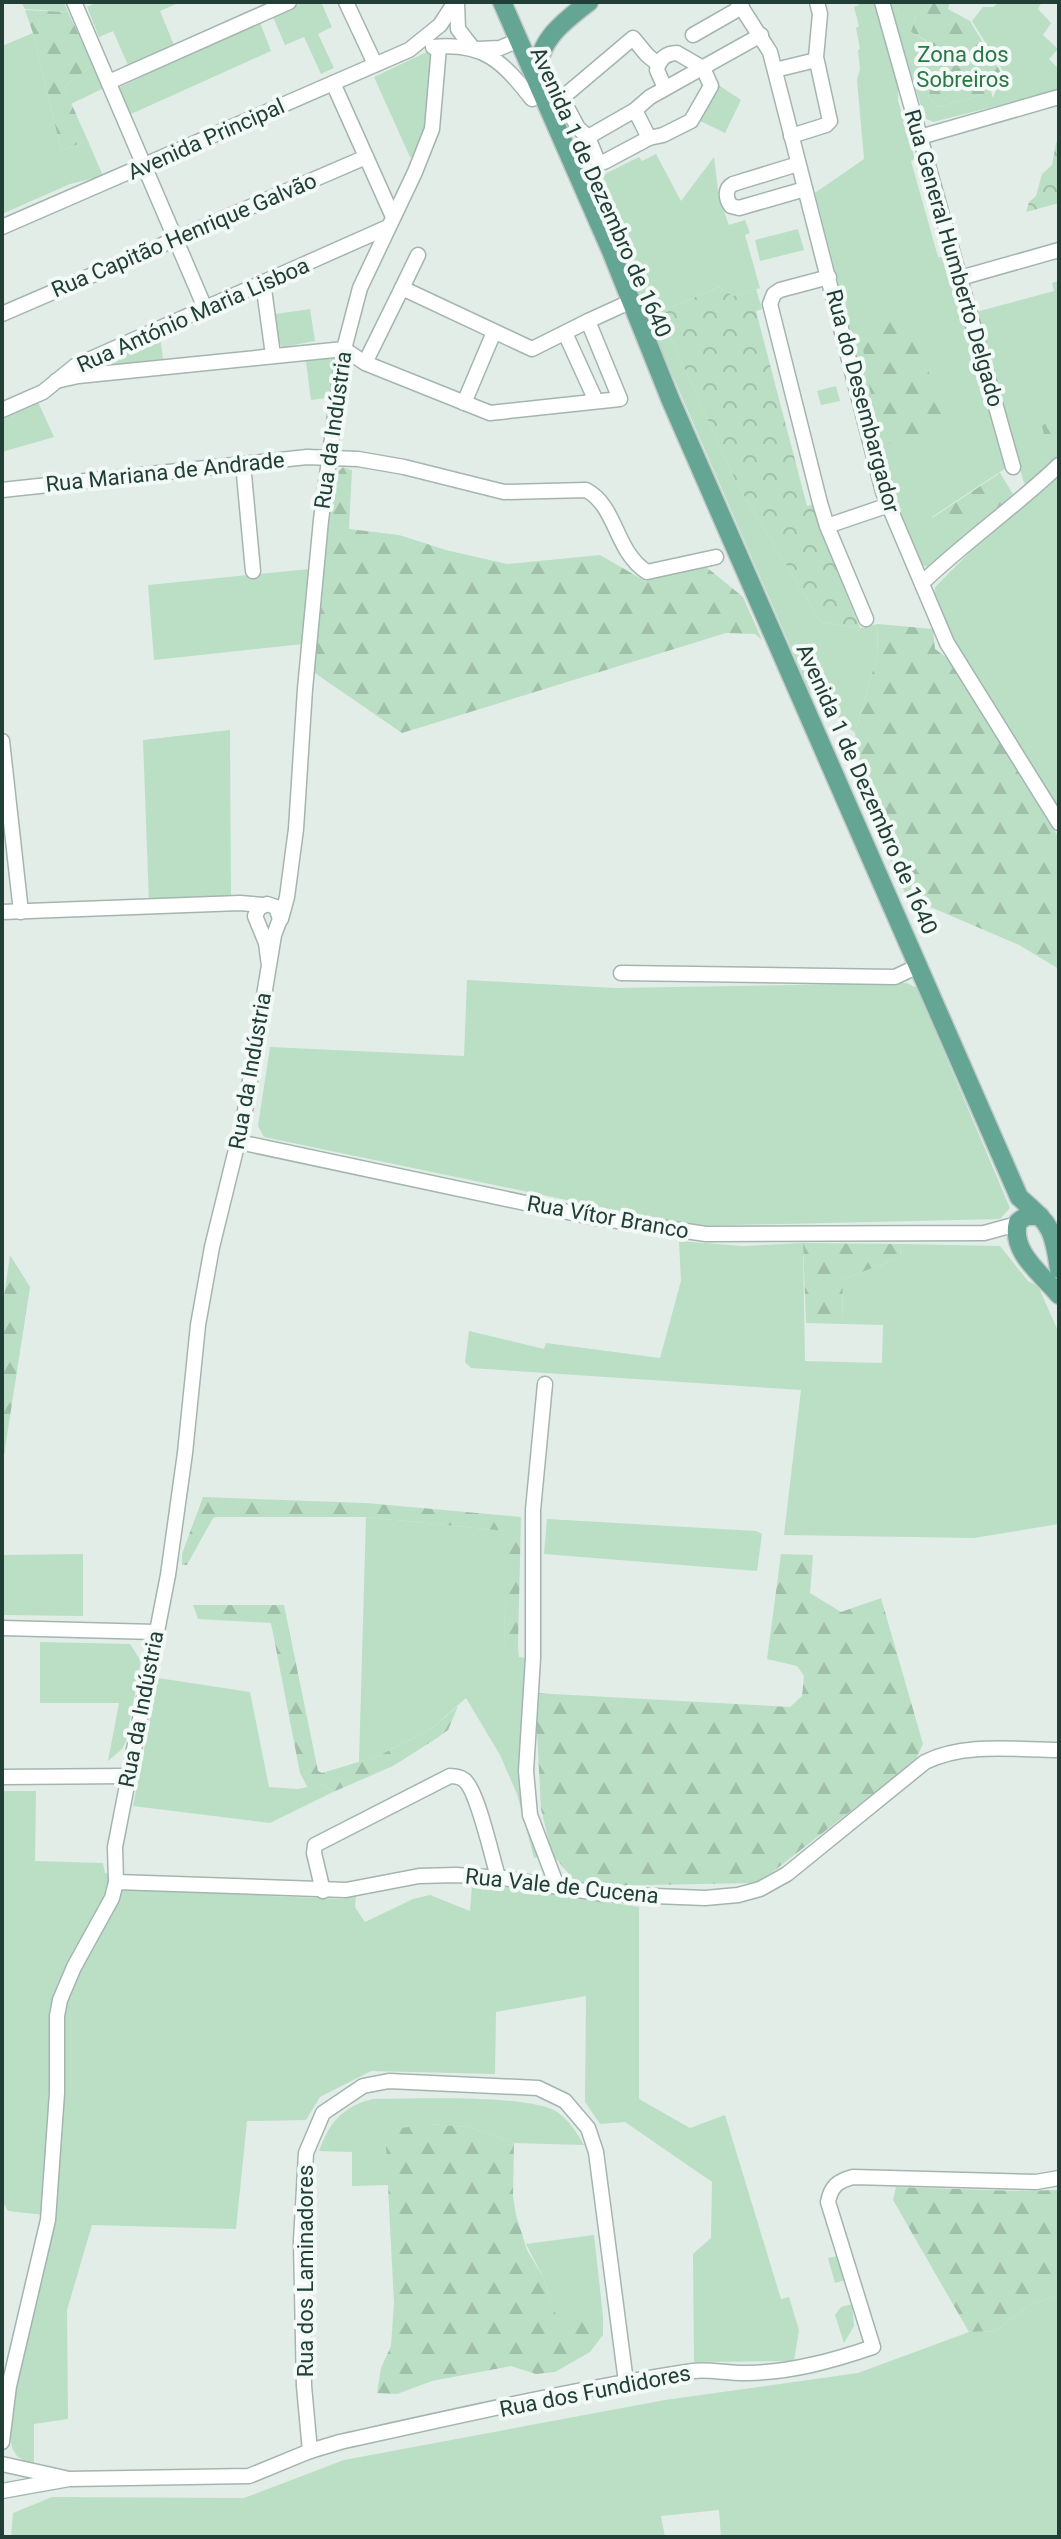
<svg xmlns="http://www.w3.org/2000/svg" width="1061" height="2539" font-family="Roboto,sans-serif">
	<defs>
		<pattern id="forest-firs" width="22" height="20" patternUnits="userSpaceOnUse" patternTransform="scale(2)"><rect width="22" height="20" fill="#badfc4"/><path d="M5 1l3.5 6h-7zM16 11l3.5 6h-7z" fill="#a0c0a9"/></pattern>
		<pattern id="park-crowns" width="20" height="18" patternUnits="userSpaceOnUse" patternTransform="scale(2)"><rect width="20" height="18" fill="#badfc4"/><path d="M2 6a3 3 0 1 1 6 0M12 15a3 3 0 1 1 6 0" fill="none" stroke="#a0c0a9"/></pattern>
	</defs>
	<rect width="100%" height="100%" fill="#e2ede8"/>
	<g fill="#badfc4">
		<path d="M21,2H64L68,12L25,9Z"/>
		<path d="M97,2H181L160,11L174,45L128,65L113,31L99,37L87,7Z"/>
		<path d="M304,2H321L332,27L318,34L334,68L321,74L304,37L285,45L273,17Z"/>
		<path d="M858,2H875L898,82V101L915,159L911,161L938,257L947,258L1006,468L932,517L950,549L928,567L922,565L894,501L815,193L864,159L857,80L860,69L858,50L860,49L856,28L859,26L854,7L859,5Z"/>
		<path d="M888,2H895L900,16L916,14L911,32L926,41L920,67L934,69L936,78L928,97L938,107L991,92L993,98L1003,71L972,21L983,7H993L1000,2H1042L1038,9L1051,23L1043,35L1058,49L1049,59L1059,69V90L933,122L925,118Z"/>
		<path d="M259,20L271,51L131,114L118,88Z"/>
		<path d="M33,33L61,150L88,141L103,176L70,184L2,214V46Z"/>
		<path d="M429,51L433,60L428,118L414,157H410L374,77Z"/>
		<path d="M93,65L104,88L71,104L64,87Z"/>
		<path d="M714,82L741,100L725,133L696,119Z"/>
		<path d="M656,154L681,201L714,157L719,198L729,225L745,220L750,233L745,235L760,288L733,296L719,287L659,312L737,484L821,622L860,628L878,624L877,656L855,733L810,692L581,165L584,164L593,180L639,157L642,161Z"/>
		<path d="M798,229L804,250L760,261L755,240Z"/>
		<path d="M1059,281V458L1028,484L1024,483L976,312L1054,291L1052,283Z"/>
		<path d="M310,309L315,341L283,347L278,342L276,314Z"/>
		<path d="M160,335L163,359L84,371L82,367Z"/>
		<path d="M326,353L337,361L333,397L311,400L305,354Z"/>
		<path d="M836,386L840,401L821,405L817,391Z"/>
		<path d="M38,402L54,437L2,452V417Z"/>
		<path d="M1059,475V809L965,662L934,596L935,587L994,528Z"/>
		<path d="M309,569L303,644L154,660L148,585Z"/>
		<path d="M230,730L231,898L149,902L143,740Z"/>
		<path d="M467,980L615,988L907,983L917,988L1010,1208L1000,1219L691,1226L264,1137L258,1126L270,1047L464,1056Z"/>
		<path d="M679,1241L742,1246L803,1243L805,1361L882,1363L883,1325L842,1324L843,1279L900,1258L901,1244L1000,1246L1028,1281L1038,1286L1059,1333V1524L974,1538L784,1535L801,1390L471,1368L465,1362L469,1331L544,1349L546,1343L660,1358L681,1281Z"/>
		<path d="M366,1517L506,1531L504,1658L518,1645L519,1657L527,1658L520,1778L538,1857L534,1858L517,1794L500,1755L466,1698L430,1730L378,1756L359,1762Z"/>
		<path d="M547,1519L756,1531L762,1534L757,1571L544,1554Z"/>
		<path d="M83,1554V1616L2,1615V1555Z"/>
		<path d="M40,1642L130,1644L141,1661L126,1741L122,1749L108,1761L119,1703H40Z"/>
		<path d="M158,1678L250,1692L269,1787L298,1789L322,1784L333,1792L270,1823L133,1806Z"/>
		<path d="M2,1791H36L35,1861L103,1863L105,1873L269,1896L342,1899L356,1895L355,1907L365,1922L413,1899L430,1895L470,1911L472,1885L519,1888L639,1907V2099L690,2128L725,2115L781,2299L789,2297L799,2330L794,2361L694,2362L693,2254L711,2238L712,2182L625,2122L600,2124L585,2102L586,1996L496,2012L495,2074L371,2071L320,2097L306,2120L247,2121L236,2229L92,2225L67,2310L68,2419L34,2424V2467L17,2456L12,2448L10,2434L17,2377L53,2216L8,2211L2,2201Z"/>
		<path d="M373,2099C411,2099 530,2094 557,2112C569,2120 577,2133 584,2145L514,2143L469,2127L428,2124L386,2147L389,2185L352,2186V2152L319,2151C329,2123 343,2106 373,2099Z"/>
		<path d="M594,2235L603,2316L556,2317L544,2279L526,2244Z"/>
		<path d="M837,2256L845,2280L835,2283L828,2258Z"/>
		<path d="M1059,2294V2537H721L719,2510L661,2516L665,2537H11L13,2513L52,2497L244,2498L344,2460L665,2400L858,2373L969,2332L996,2331L1027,2307Z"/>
		<path d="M852,2304L854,2326L844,2343L835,2315L841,2307Z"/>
	</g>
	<g fill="url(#forest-firs)">
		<path d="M895,2H950L948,9L970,21L1000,71L991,92L938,107L928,97L935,78L934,70L920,67L927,41L911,32L916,15L900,16Z"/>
		<path d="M25,10L68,12L93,65L64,87L88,141L61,150L33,33Z"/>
		<path d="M893,312L922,350L942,415L936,436L885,444L870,390L863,348Z"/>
		<path d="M1050,420L1059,431V457L1048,465L1033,456L1031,444L1044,435L1042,426Z"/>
		<path d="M343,467L352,470L349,529L399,535L446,550L507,564L600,555L645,581L705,566L743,597L762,640L755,634L726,633L402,733L312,671L334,476Z"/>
		<path d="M1000,473L1013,494L950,549L932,518Z"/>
		<path d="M878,624L933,629L935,649L950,660L1059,838V969L1019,945L907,897L860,794L862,776L855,733L877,656Z"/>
		<path d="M803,1243L901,1244L900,1258L843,1279L842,1324L806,1323Z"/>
		<path d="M10,1255L30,1287L4,1455L2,1454V1310Z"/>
		<path d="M203,1497L366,1503L521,1517L518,1645L504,1660L505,1531L366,1517H217L213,1518L187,1565H182V1554Z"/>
		<path d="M781,1554L813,1555L810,1593L841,1612L881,1598L923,1744L915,1761L766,1877L755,1883L595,1886L573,1879L552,1854L541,1809L535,1693L790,1707L802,1696L804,1676L797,1666L767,1659Z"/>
		<path d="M193,1605H284L318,1771L322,1773L378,1756L430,1730L458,1706L448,1730L437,1738L393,1766L333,1792L322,1784L308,1788L300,1773L271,1623L198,1619Z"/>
		<path d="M428,2124L469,2127L514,2143L513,2196L516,2215L527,2250L544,2279L556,2316H603V2335L590,2352L555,2372L536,2374L511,2366L432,2381L397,2394L377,2393L381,2368L391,2346L394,2303L386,2147L395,2129Z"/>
		<path d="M896,2187L1020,2191L1059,2190V2294L1027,2307L996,2331L969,2332L893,2200Z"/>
	</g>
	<g fill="url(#park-crowns)">
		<path d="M1059,139V203L1026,212L1029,202L1036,196L1042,174L1052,165L1056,143Z"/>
		<path d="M719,287L733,296L756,289L762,309L756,311L807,506L814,504L822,534L860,628L821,622L737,484L659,312Z"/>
	</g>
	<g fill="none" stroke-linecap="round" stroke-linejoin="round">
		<g stroke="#a4b5af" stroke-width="17">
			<g id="minor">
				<path d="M74,2L205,308"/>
				<path d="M346,2L375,64"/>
				<path d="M738,2L770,52L883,492L947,643L1059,823"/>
				<path d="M882,2L1013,467"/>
				<path d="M457,4L458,29L472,47"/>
				<path d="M693,35L742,7"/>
				<path d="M433,47C484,42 502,61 532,99"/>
				<path d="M477,49L500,48L519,40"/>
				<path d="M658,64L647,55L633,38L562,98L578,128L588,137L598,162H604L649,138L663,135L691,121L711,86L703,68"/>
				<path d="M775,70L816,60"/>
				<path d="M109,82L289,2"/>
				<path d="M333,83L393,217"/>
				<path d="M665,88L657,70C659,59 666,53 677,53L703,68"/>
				<path d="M635,110L650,97L761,35"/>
				<path d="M791,136L826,125L830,121L816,57L820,14L817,2"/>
				<path d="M588,137L635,110L649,138"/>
				<path d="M920,137L1059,97"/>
				<path d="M798,164L733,184C724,189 726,199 731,206L739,208L805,189"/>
				<path d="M2,227L409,50L440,25L455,2"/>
				<path d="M829,277L780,290L774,294L770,304L820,503L827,526L889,505"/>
				<path d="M960,278L1059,250"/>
				<path d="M263,282L273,355"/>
				<path d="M402,288L418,255"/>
				<path d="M2,314L366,157"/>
				<path d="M588,321L623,305"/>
				<path d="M565,333L596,401"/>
				<path d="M56,381L78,376L344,349L365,363L490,413L620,399L588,321L532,349L402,288L365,363"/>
				<path d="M464,403L494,332"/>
				<path d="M2,410L43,392L75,366L388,227"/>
				<path d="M243,464L253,571"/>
				<path d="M2,490L307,457L358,459L404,467L504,492L586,490C617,506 615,552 647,572L716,557"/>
				<path d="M827,526L866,619"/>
				<path d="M922,583C966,541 1015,507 1059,465"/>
				<path d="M2,741L21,912"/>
				<path d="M2,912L240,903L263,905"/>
				<path d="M281,919L287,897L296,829L305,689L321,520L344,349L360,288L415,172L432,129L439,47"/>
				<path d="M621,973L895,977L918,966"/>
				<path d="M239,1142L591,1217L706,1234L984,1233L1017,1224"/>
				<path d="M545,1384L533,1510V1658L526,1771L530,1815L557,1886"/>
				<path d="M2,1628L156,1632"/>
				<path d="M2,1777L128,1776"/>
				<path d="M116,1882L346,1890L419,1876L456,1875L503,1878L604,1894L705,1898L738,1895L760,1889L787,1874L925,1762C965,1742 1016,1750 1059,1750"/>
				<path d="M323,1891L314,1853L315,1845L450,1776C456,1776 463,1777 467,1783C479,1798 492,1857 498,1877"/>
				<path d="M2,2442L9,2386L48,2220L57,2093V2016L60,2000L74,1967L112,1898L116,1882L115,1847L168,1575L185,1453L198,1325L212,1247L244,1117L274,935L280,919L276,907L267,904L259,908L255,916L266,943L269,966"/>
				<path d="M310,2451L304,2386L301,2241L306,2153L323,2113L363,2086L389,2081L538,2088L565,2101L588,2128L596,2152L626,2382"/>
				<path d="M2,2464L65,2478"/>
				<path d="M2,2491L69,2479L249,2476L310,2451L340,2442C457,2416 575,2389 693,2371C711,2369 730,2374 748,2373C792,2372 832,2361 873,2347L828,2202C831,2186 838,2181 853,2177L1036,2182L1059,2178"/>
			</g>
		</g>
		<g stroke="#c1c9c7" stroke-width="21">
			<g id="major">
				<path d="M502,2L611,251L671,401L1019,1197C1050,1225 1053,1226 1059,1269"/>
				<path d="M539,78C534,43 564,21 589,2"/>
				<path d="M1040,1216H1026L1018,1222C1010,1252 1042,1274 1059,1295"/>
			</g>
		</g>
		<use href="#minor" stroke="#fff" stroke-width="14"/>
		<use href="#major" stroke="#65a593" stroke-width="18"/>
	</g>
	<g text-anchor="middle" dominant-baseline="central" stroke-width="8" stroke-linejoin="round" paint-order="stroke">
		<g font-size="22" fill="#297846" stroke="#f3f9f6">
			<text x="963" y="54">Zona dos<tspan x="963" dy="25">Sobreiros</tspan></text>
		</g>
		<g font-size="22" fill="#213f37" stroke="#f3f9f6">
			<text transform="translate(206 139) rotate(-24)">Avenida Principal</text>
			<text transform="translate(601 192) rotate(66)">Avenida 1 de Dezembro de 1640</text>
			<text transform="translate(184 235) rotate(-23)">Rua Capitão Henrique Galvão</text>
			<text transform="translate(954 258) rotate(74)">Rua General Humberto Delgado</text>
			<text transform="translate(193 315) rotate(-24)">Rua António Maria Lisboa</text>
			<text transform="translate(863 401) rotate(75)">Rua do Desembargador</text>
			<text transform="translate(333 430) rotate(-82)">Rua da Indústria</text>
			<text transform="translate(165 472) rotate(-6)">Rua Mariana de Andrade</text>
			<text transform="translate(867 789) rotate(66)">Avenida 1 de Dezembro de 1640</text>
			<text transform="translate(250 1071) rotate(-80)">Rua da Indústria</text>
			<text transform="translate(608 1217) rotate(10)">Rua Vítor Branco</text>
			<text transform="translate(141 1709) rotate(-79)">Rua da Indústria</text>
			<text transform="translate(562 1886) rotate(6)">Rua Vale de Cucena</text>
			<text transform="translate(305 2271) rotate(-90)">Rua dos Laminadores</text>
			<text transform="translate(595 2391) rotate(-11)">Rua dos Fundidores</text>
		</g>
	</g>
	<rect width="1061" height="2539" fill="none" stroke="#213f37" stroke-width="8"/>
</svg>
